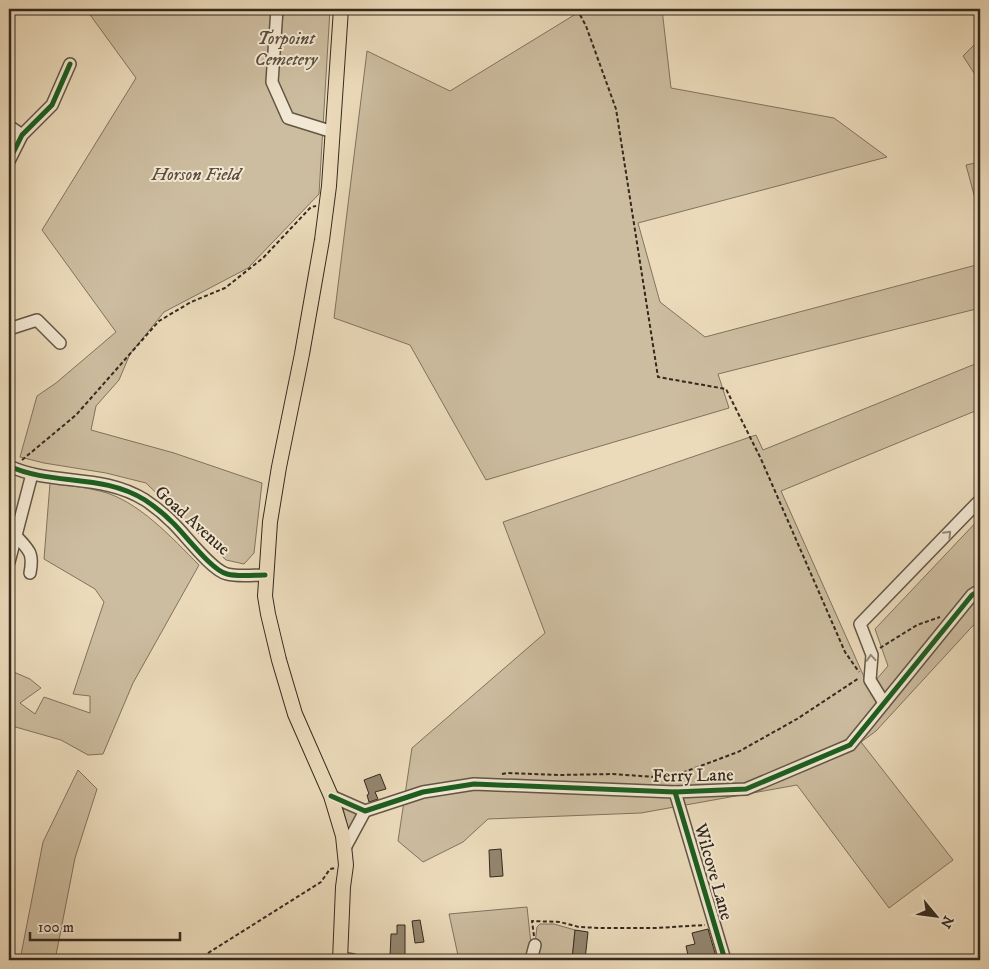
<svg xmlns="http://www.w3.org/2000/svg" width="989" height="969" font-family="'IM FELL DW Pica',serif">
	<rect width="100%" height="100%" fill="#ecdbbb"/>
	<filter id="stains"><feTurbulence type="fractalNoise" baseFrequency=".004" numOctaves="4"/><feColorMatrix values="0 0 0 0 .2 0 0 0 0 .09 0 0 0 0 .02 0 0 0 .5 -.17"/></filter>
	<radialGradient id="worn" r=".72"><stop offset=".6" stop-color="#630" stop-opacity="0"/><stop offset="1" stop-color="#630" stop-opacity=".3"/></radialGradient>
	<g fill="#cdbda0" stroke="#80735f">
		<path d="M88,9H330L319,194L248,268L164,312L130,354L119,380L96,406L91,430L174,453L262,483L254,553L244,564L226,560L146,483L106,473L44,463L20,457L37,396L56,383L116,332L42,230L136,78L88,12Z"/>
		<path d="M584,9H662L671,88L834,118L887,157L638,223L660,302L705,337L980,264V308L718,374L729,408L486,480L410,345L334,318L367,51L450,91Z"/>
		<path d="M980,39V82L963,56Z"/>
		<path d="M980,162V217L966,165Z"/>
		<path d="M980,362V409L781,491L869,688L888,666L875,629L980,518V618L876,731L861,742L953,860L889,908L797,785L641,813L488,819L463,842L423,862L398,841L412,748L545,633L503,522L756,435L763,450Z"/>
		<path d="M50,483C66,485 84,487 100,491C138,500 172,538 199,565L133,683L103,754L88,755L61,740L12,726L9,715V670L30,679L41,688L20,703L35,714L44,697L90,713V696L73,694L104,602L95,589L44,559Z"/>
		<path d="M78,770L97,789L75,858L55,960H20L43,842Z"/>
		<path d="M342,804L360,814L349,832Z"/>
		<path d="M527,907L531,944V953L526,960H459L449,914Z"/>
		<path d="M540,924H554L575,930L572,960H533L537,927Z"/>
	</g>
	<g fill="#948670" stroke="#34291e">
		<path d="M380,774L386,789L375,792L378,799L369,802L367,795L369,794L364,780Z"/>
		<path d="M501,849L503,876L490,877L489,850Z"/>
		<path d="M420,920L424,942L415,943L412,921Z"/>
		<path d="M397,925H405V960H396L397,956H390L391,934H397Z"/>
		<path d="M708,929L717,960H689L686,946L695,944L692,933Z"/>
		<path d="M575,930L588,932L585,960H572Z"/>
	</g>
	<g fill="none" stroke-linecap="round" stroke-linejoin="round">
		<g stroke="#625645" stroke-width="14">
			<g id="minor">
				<path d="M277,9L272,82L288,118L333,132"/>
				<path d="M9,126L22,135"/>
				<path d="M9,161L22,135L52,105L70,64"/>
				<path d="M9,329L37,320L60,343"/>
				<path d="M9,466C52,486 102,473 145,500C154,506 164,514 172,522C185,534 211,570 227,574C238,577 254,575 265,575"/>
				<path d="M16,536C29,550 34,553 30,573"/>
				<path d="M9,562L32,474"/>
				<path d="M884,703L870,680L872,655L860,624L980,500"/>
				<path d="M675,792L725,960"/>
				<path d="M331,796L365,811L423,792L474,784L675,792L746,789L850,745L972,595L980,590"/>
				<path d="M345,848L365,811"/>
				<path d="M340,958L353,960"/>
				<path d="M531,960L535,945"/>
			</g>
		</g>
		<g stroke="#34291e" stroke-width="16">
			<path id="major" d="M340,960L343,887L346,865L343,836L331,796L295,714L279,660L268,614L265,596L270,522L279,467L302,354L322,240L329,186L341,9"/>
		</g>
		<g stroke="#34291e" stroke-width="2" stroke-dasharray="4 2.5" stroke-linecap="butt">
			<path d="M577,9L586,26L616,109L658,377L726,389L761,459L845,652L859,672"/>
			<path d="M22,460L76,415L159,321L191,302L225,288L263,258L311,207L316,206"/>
			<path d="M880,648L917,625L940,617"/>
			<path d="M502,774L507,773L559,775L613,774L668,778L738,752L797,719L859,678"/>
			<path d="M534,936L532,921L560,922L579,927L600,928H656L705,925"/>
			<path d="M197,960L321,882L330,869L335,868"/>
		</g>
		<use href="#minor" stroke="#f3e8d3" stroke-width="11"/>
		<use href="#major" stroke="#ecdbbb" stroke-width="14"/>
		<g stroke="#f3e8d3" stroke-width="8">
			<g id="cycleway">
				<path d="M9,161L22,135L52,105L70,64"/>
				<path d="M9,466C52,486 102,473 145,500C154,506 164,514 172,522C185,534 211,570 227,574C238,577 254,575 265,575"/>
				<path d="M675,792L725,960"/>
				<path d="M331,796L365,811L423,792L474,784L675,792L746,789L850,745L972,595L980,590"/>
			</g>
		</g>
		<use href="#cycleway" stroke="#1b5e20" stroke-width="5"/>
	</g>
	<defs><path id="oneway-chevron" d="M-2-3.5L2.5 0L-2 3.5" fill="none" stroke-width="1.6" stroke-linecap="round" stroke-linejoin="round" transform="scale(1.25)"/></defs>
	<g stroke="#948878">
		<use href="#oneway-chevron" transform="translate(948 534) rotate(-46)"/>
		<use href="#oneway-chevron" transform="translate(871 658) rotate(-94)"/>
	</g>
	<g text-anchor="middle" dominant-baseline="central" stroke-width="4" stroke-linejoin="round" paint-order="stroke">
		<g font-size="18" font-style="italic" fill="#5a4e3e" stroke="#f3e8d3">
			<text x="286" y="39">Torpoint<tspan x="286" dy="21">Cemetery</tspan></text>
			<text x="196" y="175">Horson Field</text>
		</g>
		<g font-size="18" fill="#34291e" stroke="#f3e8d3">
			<text transform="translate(192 521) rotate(42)">Goad Avenue</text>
			<text transform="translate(693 776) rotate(-1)">Ferry Lane</text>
			<text transform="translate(713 872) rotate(74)">Wilcove Lane</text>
		</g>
	</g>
	<rect width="989" height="969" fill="none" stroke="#ecdbbb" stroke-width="30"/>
	<rect x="10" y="10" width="969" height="949" fill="none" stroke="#34291e" stroke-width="2.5"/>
	<rect x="15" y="15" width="959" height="939" fill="none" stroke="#34291e"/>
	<g transform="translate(936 916) rotate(119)" stroke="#f3e8d3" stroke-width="4" paint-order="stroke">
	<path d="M0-4L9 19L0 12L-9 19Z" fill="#34291e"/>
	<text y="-8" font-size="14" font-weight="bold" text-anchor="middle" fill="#34291e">N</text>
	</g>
	<path d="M30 932v8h150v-8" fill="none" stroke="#34291e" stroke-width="2.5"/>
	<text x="38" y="932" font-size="15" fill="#34291e" stroke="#f3e8d3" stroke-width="4" paint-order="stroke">100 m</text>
	<rect width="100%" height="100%" filter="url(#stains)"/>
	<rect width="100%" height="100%" fill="url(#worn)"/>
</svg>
